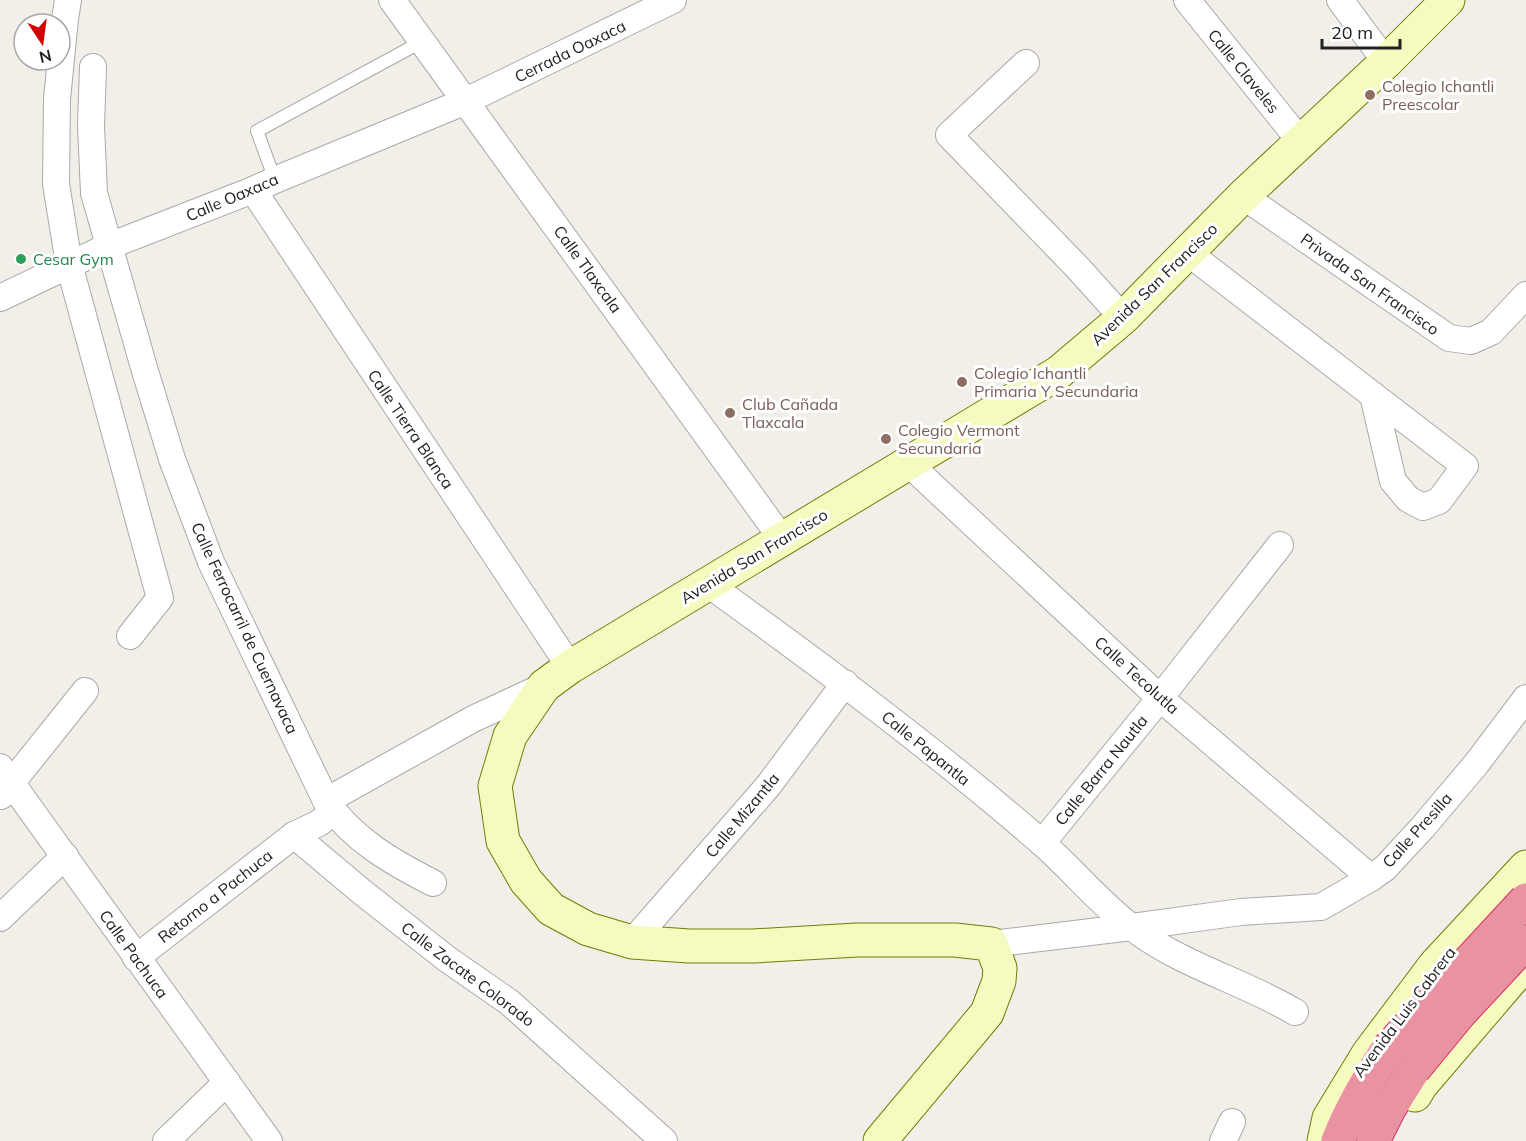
<svg xmlns="http://www.w3.org/2000/svg" width="1526" height="1141" font-family="Mulish,sans-serif">
	<rect width="100%" height="100%" fill="#f2efe9"/>
	<g fill="none" stroke-linecap="round" stroke-linejoin="round">
		<g stroke="#a9a9a9" stroke-width="14">
			<path id="lane" d="M275,180L257,131L423,41"/>
		</g>
		<g stroke="#a9a9a9" stroke-width="28">
			<g id="street">
				<path d="M68,0L65,19L57,99L56,184L69,264L160,598L130,636"/>
				<path d="M392,0L782,539"/>
				<path d="M1187,0L1301,142"/>
				<path d="M1340,0L1386,62"/>
				<path d="M1026,63L949,135L1077,267L1123,318"/>
				<path d="M93,67L91,126L94,193L145,371L172,459L211,562L326,801C353,840 392,862 433,883"/>
				<path d="M253,190L570,667"/>
				<path d="M1243,196L1449,338L1471,341L1491,332L1526,295"/>
				<path d="M1187,252L1213,272L1465,466L1439,501L1423,507L1408,499L1393,481L1373,395"/>
				<path d="M0,298L109,246L253,190L275,180L466,101L673,0"/>
				<path d="M909,464L1160,698L1371,878"/>
				<path d="M708,584C822,666 935,750 1041,842C1072,869 1101,905 1134,929C1183,966 1243,981 1295,1012"/>
				<path d="M0,767L269,1141"/>
				<path d="M1,796L85,691"/>
				<path d="M326,801L473,719L544,686"/>
				<path d="M294,835L362,892L447,959L509,1002L664,1141"/>
				<path d="M1042,843L1160,698L1280,545"/>
				<path d="M0,918L65,856"/>
				<path d="M632,942L768,786L845,683"/>
				<path d="M991,944L1132,927L1241,912L1321,907L1371,878L1385,868L1423,827L1477,763L1526,698"/>
				<path d="M136,958L294,835L319,823L333,812"/>
				<path d="M166,1141L227,1082"/>
				<path d="M1223,1141L1232,1122"/>
			</g>
		</g>
		<g stroke="#707d05" stroke-width="35">
			<g id="secondary">
				<path d="M1415,1095L1421,1085L1517,973"/>
				<path d="M880,1141L987,1013L999,981L1000,968L991,944L955,940H857L753,946H689L632,942L588,929L551,909L526,881L503,841L495,786L510,736L544,686L570,667L1058,373L1123,318L1243,196L1386,62L1448,0"/>
				<path d="M1324,1141L1329,1118L1368,1054L1435,965L1526,867"/>
			</g>
		</g>
		<g stroke="#dc2a67" stroke-width="35">
			<g id="highway">
				<path d="M1338,1141C1351,1108 1368,1079 1388,1049"/>
				<path d="M1373,1141L1389,1109L1414,1069"/>
			</g>
		</g>
		<use href="#lane" stroke="#fff" stroke-width="12"/>
		<use href="#street" stroke="#fff" stroke-width="26"/>
		<use href="#secondary" stroke="#f7fabf" stroke-width="33"/>
		<use href="#highway" stroke="#e892a2" stroke-width="33"/>
		<g stroke="#dc2a67" stroke-width="35" stroke-linecap="butt">
			<g id="highway-bridge">
				<path d="M1388,1049L1526,900"/>
				<path d="M1414,1069L1460,1013L1526,942"/>
			</g>
		</g>
		<use href="#highway-bridge" stroke="#e892a2" stroke-width="33"/>
	</g>
	<g fill="#8d6e63" stroke="#fff" stroke-width="2">
		<circle cx="1370" cy="95" r="6"/>
		<circle cx="962" cy="382" r="6"/>
		<circle cx="730" cy="413" r="6"/>
		<circle cx="886" cy="439" r="6"/>
	</g>
	<circle fill="#2e9e5b" stroke="#fff" stroke-width="2" cx="21" cy="259" r="6"/>
	<g text-anchor="middle" dominant-baseline="central" stroke-width="6" stroke-linejoin="round" paint-order="stroke">
		<g font-size="16" fill="#222" stroke="#fff">
			<text transform="translate(570 51) rotate(-26)">Cerrada Oaxaca</text>
			<text transform="translate(1244 71) rotate(51)">Calle Claveles</text>
			<text transform="translate(232 197) rotate(-23)">Calle Oaxaca</text>
			<text transform="translate(588 269) rotate(54)">Calle Tlaxcala</text>
			<text transform="translate(1154 284) rotate(-44)">Avenida San Francisco</text>
			<text transform="translate(1370 284) rotate(35)">Privada San Francisco</text>
			<text transform="translate(411 429) rotate(56)">Calle Tierra Blanca</text>
			<text transform="translate(754 556) rotate(-31)">Avenida San Francisco</text>
			<text transform="translate(245 628) rotate(65)">Calle Ferrocarril de Cuernavaca</text>
			<text transform="translate(1137 675) rotate(42)">Calle Tecolutla</text>
			<text transform="translate(926 748) rotate(39)">Calle Papantla</text>
			<text transform="translate(1101 770) rotate(-51)">Calle Barra Nautla</text>
			<text transform="translate(742 815) rotate(-50)">Calle Mizantla</text>
			<text transform="translate(1417 830) rotate(-48)">Calle Presilla</text>
			<text transform="translate(215 896) rotate(-38)">Retorno a Pachuca</text>
			<text transform="translate(134 954) rotate(54)">Calle Pachuca</text>
			<text transform="translate(468 974) rotate(37)">Calle Zacate Colorado</text>
			<text transform="translate(1404 1012) rotate(-53)">Avenida Luis Cabrera</text>
		</g>
		<g font-size="16" fill="#785e54" stroke="#fff" text-anchor="start">
			<text x="1382" y="86">Colegio Ichantli<tspan x="1382" dy="18">Preescolar</tspan></text>
			<text x="974" y="373">Colegio Ichantli<tspan x="974" dy="18">Primaria Y Secundaria</tspan></text>
			<text x="742" y="404">Club Cañada<tspan x="742" dy="18">Tlaxcala</tspan></text>
			<text x="898" y="430">Colegio Vermont<tspan x="898" dy="18">Secundaria</tspan></text>
		</g>
		<g font-size="16" fill="#27864d" stroke="#fff" text-anchor="start">
			<text x="33" y="259">Cesar Gym</text>
		</g>
	</g>
	<g transform="translate(42 42) rotate(167)"><circle r="28" fill="#ffffff" stroke="#a7a7a7" stroke-width="1.5"/>
	<path d="M0-4.5L10 22L0 15L-10 22Z" fill="#d40000"/>
	<text y="-9" font-size="16" font-weight="bold" text-anchor="middle" fill="#222222">N</text>
	</g>
	<path d="M1322 39v9h78v-9" fill="none" stroke="#222222" stroke-width="3"/>
	<text x="1331" y="39" font-size="18" fill="#222222" stroke="#ffffff" stroke-width="4.5" paint-order="stroke">20 m</text>
</svg>
